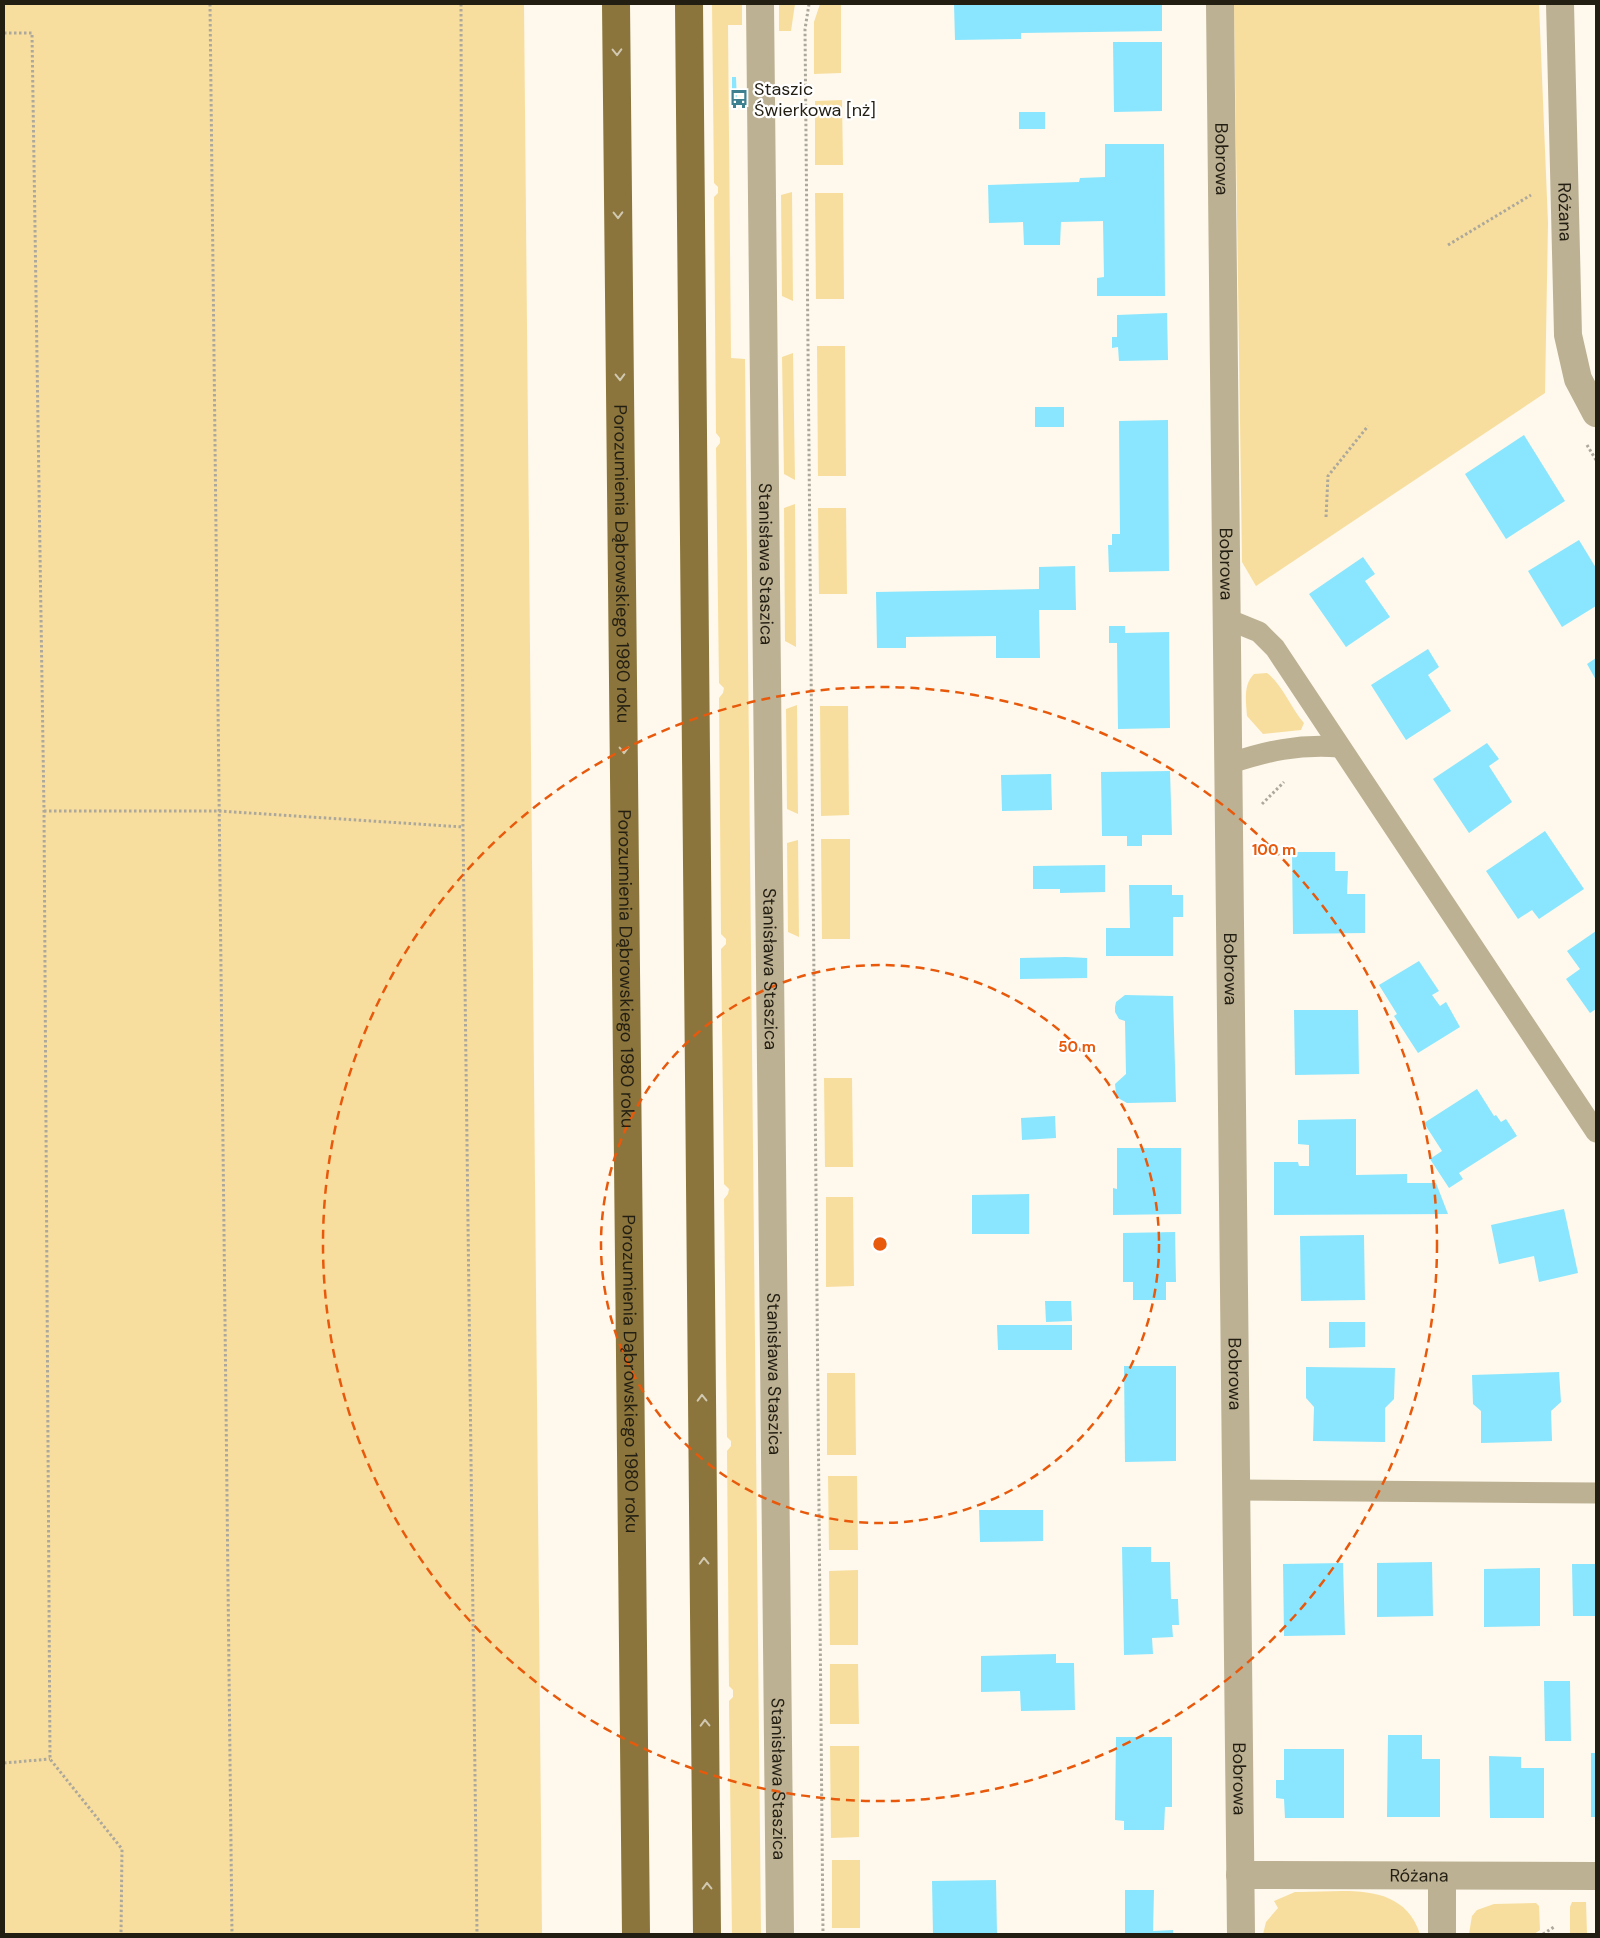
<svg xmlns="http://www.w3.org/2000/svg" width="1600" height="1938" font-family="'DM Sans',sans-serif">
	<rect width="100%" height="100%" fill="#fef9ec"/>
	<g fill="#f8de9e">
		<path d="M4,4H524L542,1934H4Z"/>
		<path d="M712,4H742V25H728L731,358L745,359L761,1934H732L729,1701L733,1697V1690L729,1686L727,1451L731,1446V1441L727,1437L724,1199L728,1194L729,1189L724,1184L721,949L726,944V939L721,934L719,698L723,693L724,688L719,683L716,448L720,443V438L716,433L714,197L718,193V187L714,183Z"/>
		<path d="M779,4H795L791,31H779Z"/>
		<path d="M820,4H841V73L814,74V22Z"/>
		<path d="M1234,4H1539L1548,223L1545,393L1256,586L1242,562Z"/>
		<path d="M842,100L843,165H815V101Z"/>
		<path d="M792,192L793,301L782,296L781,195Z"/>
		<path d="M815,193H843L844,299H816Z"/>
		<path d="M817,346H845L846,476H818Z"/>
		<path d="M793,353L795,480L784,474L782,357Z"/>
		<path d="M795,504L796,647L785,641L784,508Z"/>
		<path d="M818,508H846L847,594H819Z"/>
		<path d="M1267,673C1282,684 1291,708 1304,723L1301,730L1263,734L1247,716C1246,701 1243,685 1254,674Z"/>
		<path d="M797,705L798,814L787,809L786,709Z"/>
		<path d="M820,706H848L849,815L821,816Z"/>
		<path d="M821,839H850V939H822Z"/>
		<path d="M798,840L799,937L788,932L787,843Z"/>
		<path d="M824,1078H852L853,1167H825Z"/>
		<path d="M826,1197H853L854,1286L826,1287Z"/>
		<path d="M827,1373H855L856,1455H827Z"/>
		<path d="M828,1476H857L858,1550H829Z"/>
		<path d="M858,1570V1645H830L829,1571Z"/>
		<path d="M830,1664H858L859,1724H830Z"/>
		<path d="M830,1746H859V1837L831,1838Z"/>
		<rect x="832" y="1860" width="28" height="68"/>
		<path d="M1295,1892C1341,1893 1402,1879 1420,1934H1263L1266,1922L1278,1908L1274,1901Z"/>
		<path d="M1572,1902H1586L1587,1934H1570V1907Z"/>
		<path d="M1536,1903L1539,1906L1540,1930L1534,1934H1469L1472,1916L1477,1910L1494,1904Z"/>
	</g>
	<g fill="#8ae6fe">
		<path d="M954,4H1162V31L1021,33V39L955,40Z"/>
		<path d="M1113,42H1162V111L1114,112Z"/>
		<path d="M732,77H736L737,102H732Z"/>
		<rect x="1019" y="112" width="26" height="17"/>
		<path d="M1105,144H1164L1165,296H1097V278L1104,277L1103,221L1061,222L1060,245H1024L1023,222L989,223L988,185L1079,182L1080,178L1105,177Z"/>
		<path d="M1167,313L1168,360L1119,361L1118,347L1112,348V337H1117V315Z"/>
		<rect x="1035" y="407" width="29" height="20"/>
		<path d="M1168,420L1169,571L1109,572L1108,545H1112V534H1120L1119,421Z"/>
		<path d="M1524,435L1565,501L1506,539L1465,474Z"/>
		<path d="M1579,540L1596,568V606L1562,627L1528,571Z"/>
		<path d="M1363,557L1375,574L1365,581L1390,617L1346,647L1309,594Z"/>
		<path d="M1075,566L1076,610H1039L1040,658H996V636L906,637V648H877L876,592L1039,589V567Z"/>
		<path d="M1109,626H1125V633L1169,632L1170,728L1118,729L1117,643H1109Z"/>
		<path d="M1428,649L1439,667L1428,675L1451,711L1406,740L1371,685Z"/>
		<path d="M1596,658V680L1587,664Z"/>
		<path d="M1487,743L1499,759L1489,766L1512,802L1469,833L1433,779Z"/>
		<path d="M1170,771L1172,835H1142V846H1127V836H1102L1101,772Z"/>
		<path d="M1051,774L1052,810L1002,811L1001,775Z"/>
		<path d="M1545,831L1584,889L1539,919L1532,910L1518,919L1486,871Z"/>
		<path d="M1292,852H1335V871H1348L1347,894H1365V933L1293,934Z"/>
		<path d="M1105,865V892L1060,893V889H1033V866Z"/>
		<path d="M1129,885H1172V895H1183V917H1173V956H1106V928H1130Z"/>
		<path d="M1596,931V1009L1590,1013L1566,979L1580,969L1567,951Z"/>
		<path d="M1066,957L1087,958V978L1020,979V958Z"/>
		<path d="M1419,961L1439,991L1432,995L1440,1006L1446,1002L1460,1027L1418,1053L1394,1016L1397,1014L1379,985Z"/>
		<path d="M1125,995L1173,996L1176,1102L1127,1103L1118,1098L1116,1094L1115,1084L1126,1074L1125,1021L1119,1019L1115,1012V1007L1116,1002Z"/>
		<path d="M1294,1010H1358L1359,1074L1295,1075Z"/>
		<path d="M1477,1089L1494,1116L1496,1115L1501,1122L1506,1119L1517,1136L1459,1173L1463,1179L1449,1188L1430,1159L1442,1151L1424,1123Z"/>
		<path d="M1055,1116L1056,1138L1022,1140L1021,1118Z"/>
		<path d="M1356,1119V1175L1407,1174V1183H1436L1448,1214L1274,1215V1162H1298L1299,1166H1309V1145L1298,1144V1120Z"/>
		<path d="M1117,1148H1181V1214L1113,1215V1188L1117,1189Z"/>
		<path d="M1029,1194V1234H972V1195Z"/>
		<path d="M1564,1209L1578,1273L1539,1282L1534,1256L1499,1264L1491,1225Z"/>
		<path d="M1175,1232L1176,1282H1166V1300H1133V1282H1123V1233Z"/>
		<path d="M1364,1235L1365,1300L1301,1301L1300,1236Z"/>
		<path d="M1045,1301H1071L1072,1321L1046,1322Z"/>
		<path d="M1329,1322H1365V1347L1329,1348Z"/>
		<path d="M997,1325H1072V1350H998Z"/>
		<path d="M1124,1366H1176V1461L1125,1462Z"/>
		<path d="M1306,1367L1395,1368L1394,1399L1385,1408V1442L1313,1441L1314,1407L1306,1398Z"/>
		<path d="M1559,1372L1561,1402L1551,1411L1552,1441L1481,1443V1411L1473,1404L1472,1375Z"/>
		<path d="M979,1510H1043V1541L980,1542Z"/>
		<path d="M1122,1547H1151V1562H1170L1171,1599H1178L1179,1625H1172L1173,1637L1152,1638L1153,1654L1124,1655Z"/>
		<path d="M1432,1562L1433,1616L1377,1617V1563Z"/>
		<path d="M1343,1563L1345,1635L1284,1636L1283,1564Z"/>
		<path d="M1572,1564H1596V1616H1573Z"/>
		<path d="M1540,1568V1626L1484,1627V1569Z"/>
		<path d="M1056,1654V1663H1074L1075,1710L1021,1711L1020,1691L981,1692V1656Z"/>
		<path d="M1544,1681H1570L1571,1741H1545Z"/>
		<path d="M1388,1735H1422V1759H1440V1817H1387Z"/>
		<path d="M1116,1737H1172V1807H1165L1164,1830H1124V1821L1115,1820Z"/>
		<path d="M1284,1749H1344V1818H1285L1284,1799L1276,1798V1780H1284Z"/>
		<rect x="1591" y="1753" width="5" height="64"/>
		<path d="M1489,1756L1521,1757V1768H1544V1818H1490Z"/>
		<path d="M996,1880L997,1934H933L932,1881Z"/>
		<path d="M1125,1890H1154L1153,1931L1173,1930V1934H1125Z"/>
	</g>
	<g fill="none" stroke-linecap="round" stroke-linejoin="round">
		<g stroke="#ada89c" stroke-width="3" stroke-dasharray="2.5 2.5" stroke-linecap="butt">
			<path d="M210,4L232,1934"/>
			<path d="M461,4L463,827L477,1934"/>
			<path d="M809,4L805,29L823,1934"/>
			<path d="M4,33H32L44,811L50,1759L122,1849L121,1934"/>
			<path d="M1448,245L1531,195"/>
			<path d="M1587,445L1596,460"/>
			<path d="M1326,517L1328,476L1368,426"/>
			<path d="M1262,804L1284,782"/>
			<path d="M44,811H219L463,827"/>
			<path d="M4,1763L50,1759"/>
			<path d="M1543,1934L1554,1927"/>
		</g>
		<g stroke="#bdb194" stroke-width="21">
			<path d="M1227,619L1259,632L1275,648L1596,1132"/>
			<path d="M1228,764C1267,751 1298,744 1339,747"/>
			<path d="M1236,1490L1596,1493"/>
		</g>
		<g stroke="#bdb194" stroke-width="28">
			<path id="s1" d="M1220,4L1241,1934"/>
			<path id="s2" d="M1560,4L1568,335L1578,379L1596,413"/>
			<path id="s3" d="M1240,1875L1596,1876"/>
			<path d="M1442,1877V1934"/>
		</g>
		<path stroke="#bdb194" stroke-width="28" id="s4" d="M760,4L780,1934"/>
		<g stroke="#8b753d" stroke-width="28">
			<path id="s5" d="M616,4L636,1934"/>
			<path d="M689,4L707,1934"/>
		</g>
	</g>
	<defs><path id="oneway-chevron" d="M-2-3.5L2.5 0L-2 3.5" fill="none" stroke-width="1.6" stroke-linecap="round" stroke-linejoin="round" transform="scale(1.25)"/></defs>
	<g stroke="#d1c8b1">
		<use href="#oneway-chevron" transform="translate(617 52) rotate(89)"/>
		<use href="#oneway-chevron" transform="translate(618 215) rotate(89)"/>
		<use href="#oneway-chevron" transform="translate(620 377) rotate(89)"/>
		<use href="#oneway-chevron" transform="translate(624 750) rotate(89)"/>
		<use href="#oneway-chevron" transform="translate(702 1398) rotate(-91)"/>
		<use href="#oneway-chevron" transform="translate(704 1561) rotate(-91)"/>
		<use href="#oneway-chevron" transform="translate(705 1723) rotate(-91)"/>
		<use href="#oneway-chevron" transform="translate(707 1886) rotate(-91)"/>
	</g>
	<g fill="none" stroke="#e8590c" stroke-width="2.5" stroke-dasharray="9 6">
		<circle cx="880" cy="1244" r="279"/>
		<circle cx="880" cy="1244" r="557"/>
	</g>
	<defs>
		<g id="bus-bare" transform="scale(1.5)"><path d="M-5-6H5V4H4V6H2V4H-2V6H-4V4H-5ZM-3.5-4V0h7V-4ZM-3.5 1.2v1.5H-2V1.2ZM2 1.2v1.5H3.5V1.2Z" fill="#3d8090" stroke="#fff" stroke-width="2.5" paint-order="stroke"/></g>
	</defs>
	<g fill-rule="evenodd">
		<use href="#bus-bare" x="739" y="99"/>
	</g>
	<g text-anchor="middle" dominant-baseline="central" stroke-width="4.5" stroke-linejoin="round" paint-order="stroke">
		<g font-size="18" fill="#231e12" stroke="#fff" text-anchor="start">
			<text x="754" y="89">Staszic<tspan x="754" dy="21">Świerkowa [nż]</tspan></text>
		</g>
		<g font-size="18" fill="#231e12" stroke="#fff">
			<text stroke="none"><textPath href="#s1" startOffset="155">Bobrowa</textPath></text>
			<text stroke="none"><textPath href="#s2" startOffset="208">Różana</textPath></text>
			<text stroke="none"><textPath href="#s5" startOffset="560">Porozumienia Dąbrowskiego 1980 roku</textPath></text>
			<text stroke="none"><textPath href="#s4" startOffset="560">Stanisława Staszica</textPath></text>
			<text stroke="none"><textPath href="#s1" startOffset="560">Bobrowa</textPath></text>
			<text stroke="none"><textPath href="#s5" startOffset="965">Porozumienia Dąbrowskiego 1980 roku</textPath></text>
			<text stroke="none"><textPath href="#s4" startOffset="965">Stanisława Staszica</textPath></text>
			<text stroke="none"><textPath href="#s1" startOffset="965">Bobrowa</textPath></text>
			<text stroke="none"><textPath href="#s5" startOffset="1370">Porozumienia Dąbrowskiego 1980 roku</textPath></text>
			<text stroke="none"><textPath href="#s4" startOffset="1370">Stanisława Staszica</textPath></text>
			<text stroke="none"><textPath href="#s1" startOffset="1370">Bobrowa</textPath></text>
			<text stroke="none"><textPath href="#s4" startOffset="1775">Stanisława Staszica</textPath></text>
			<text stroke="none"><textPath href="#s1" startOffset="1775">Bobrowa</textPath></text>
			<text stroke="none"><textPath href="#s3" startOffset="179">Różana</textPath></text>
		</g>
	</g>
	<circle cx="880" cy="1244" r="8" fill="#e8590c" stroke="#fff" stroke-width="2.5"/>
	<g font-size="15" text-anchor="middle" font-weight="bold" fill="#e8590c" stroke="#fff" stroke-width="4.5" stroke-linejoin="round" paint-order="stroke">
		<text x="1274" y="855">100 m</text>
		<text x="1077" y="1052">50 m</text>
	</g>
	<rect width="1600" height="1938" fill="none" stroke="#231e12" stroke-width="10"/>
</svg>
